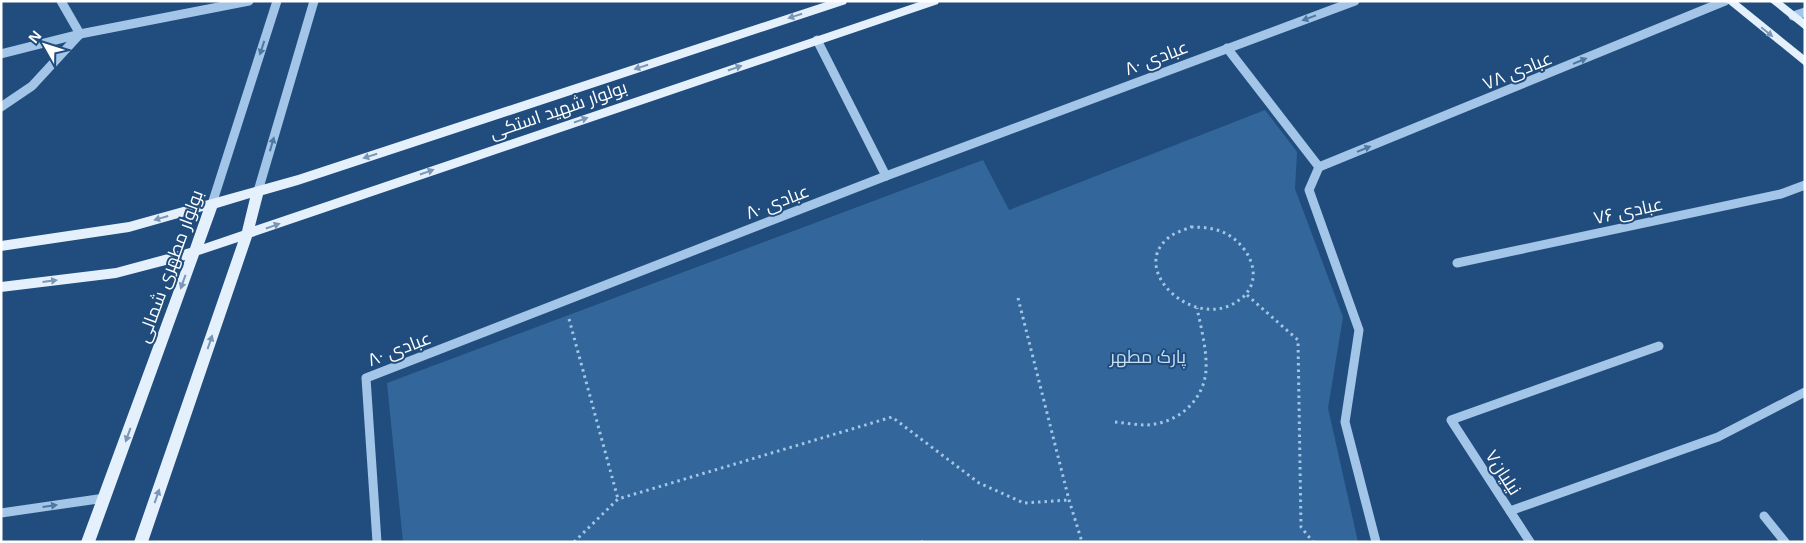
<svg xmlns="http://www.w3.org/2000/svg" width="1806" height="543" font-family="'Noto Sans',Cairo,sans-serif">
	<rect width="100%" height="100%" fill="#204d7d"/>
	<path fill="#33679b" d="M1265,110L1297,152L1295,189L1343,317L1328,408L1358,542H403L387,383L983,160L1009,210Z"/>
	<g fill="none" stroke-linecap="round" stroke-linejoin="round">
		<g stroke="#a3c5e7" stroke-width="3" stroke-dasharray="2.5 4" stroke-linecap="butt">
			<path d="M1191,227C1202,227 1214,228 1225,233C1247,244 1264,274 1245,295C1242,299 1237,301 1233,304C1190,327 1131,270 1167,239C1173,233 1184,230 1191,227Z"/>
			<path d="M1247,295L1298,340L1301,527L1313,542"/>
			<path d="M1018,298L1069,500L1082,542"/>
			<path d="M569,319L618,499"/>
			<path d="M1115,422C1125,423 1136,425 1146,425C1177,424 1204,401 1206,370C1207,349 1201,328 1197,308"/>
			<path d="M574,542L618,499L892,417L979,483L1024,503L1069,500"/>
			<path d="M921,542H923"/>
		</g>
		<g stroke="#a3c5e7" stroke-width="9">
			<path d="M61,1L80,34"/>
			<path d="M1793,16L1805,12"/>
			<path d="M817,40L886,176"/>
			<path d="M1227,48L1319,167L1309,190L1359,330L1345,422L1376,542"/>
			<path d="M1,54L80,34L249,1"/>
			<path d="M1,107L32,86L80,34"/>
			<path d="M1319,167L1725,1"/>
			<path d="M258,191L314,1"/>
			<path d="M212,204L277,1"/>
			<path d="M1457,263L1781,194L1805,185"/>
			<path d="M1510,511L1718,437L1805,392"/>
			<path d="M1,513L105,498"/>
			<path d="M1764,516L1785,542"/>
			<path d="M377,542L366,378L886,176L1355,1"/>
			<path d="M1530,542L1451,420L1659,346"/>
		</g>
		<g fill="#e5f0fd" fill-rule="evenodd">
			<path d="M829,1H847L846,4L298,185L263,195L255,226L922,1H939L938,4L252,237L148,542H134L238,242L199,255L95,542H81L185,260L116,278L1,292V282L116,268L190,248L203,211L129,232L1,251V241L129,222L298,175ZM250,198L242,231L204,244L217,208Z"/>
			<path d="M1725,1H1737L1805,56V66Z"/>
			<path d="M1769,1H1781L1805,20V30Z"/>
		</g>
	</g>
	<defs><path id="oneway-solid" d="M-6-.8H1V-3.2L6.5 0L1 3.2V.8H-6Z" transform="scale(1.25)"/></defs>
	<g fill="#7996b7">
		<use href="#oneway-solid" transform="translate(795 16) rotate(162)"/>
		<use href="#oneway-solid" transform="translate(1767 32) rotate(39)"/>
		<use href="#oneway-solid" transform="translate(641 67) rotate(162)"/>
		<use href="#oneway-solid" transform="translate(735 68) rotate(-19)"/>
		<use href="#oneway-solid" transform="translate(581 120) rotate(-19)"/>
		<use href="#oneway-solid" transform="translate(370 156) rotate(162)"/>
		<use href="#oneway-solid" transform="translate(427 172) rotate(-19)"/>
		<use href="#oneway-solid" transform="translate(161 218) rotate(164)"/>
		<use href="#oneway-solid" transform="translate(273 226) rotate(-19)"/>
		<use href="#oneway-solid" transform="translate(50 281) rotate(-7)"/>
		<use href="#oneway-solid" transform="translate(183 282) rotate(110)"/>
		<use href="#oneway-solid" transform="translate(210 342) rotate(-71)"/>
		<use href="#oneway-solid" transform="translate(128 435) rotate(110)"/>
		<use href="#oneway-solid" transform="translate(157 496) rotate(-71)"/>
	</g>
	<g fill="#4e77a2">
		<use href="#oneway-solid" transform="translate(1309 18) rotate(160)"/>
		<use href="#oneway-solid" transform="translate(262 48) rotate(108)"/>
		<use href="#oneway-solid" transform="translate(1580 61) rotate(-22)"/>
		<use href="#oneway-solid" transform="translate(272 144) rotate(-74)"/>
		<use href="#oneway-solid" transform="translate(1364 149) rotate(-22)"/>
		<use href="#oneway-solid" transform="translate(50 506) rotate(-8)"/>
	</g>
	<g text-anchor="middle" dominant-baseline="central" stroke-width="4" stroke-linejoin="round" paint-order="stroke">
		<g font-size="18" fill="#fff" stroke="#204d7d">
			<text transform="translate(1156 57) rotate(-21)">عبادی ۸۰</text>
			<text transform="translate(1517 70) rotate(-22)">عبادی ۷۸</text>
			<text transform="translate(558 109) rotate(-19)">بولوار شهید استکی</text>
			<text transform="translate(777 201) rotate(-21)">عبادی ۸۰</text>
			<text transform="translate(1628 210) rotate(-12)">عبادی ۷۶</text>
			<text transform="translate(169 266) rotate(-70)">بولوار مطهری شمالی</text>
			<text transform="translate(399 348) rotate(-21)">عبادی ۸۰</text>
			<text transform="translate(1504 472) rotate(57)">نیلیان۷</text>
		</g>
		<g font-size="18" fill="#c7def5" stroke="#204d7d">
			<text x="1148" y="356">پارک مطهر</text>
		</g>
	</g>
	<rect width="1806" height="543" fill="none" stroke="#ffffff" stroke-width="5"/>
	<g transform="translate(45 45) rotate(309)" stroke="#204d7d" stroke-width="4" paint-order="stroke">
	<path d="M0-4L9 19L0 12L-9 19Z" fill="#ffffff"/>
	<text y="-8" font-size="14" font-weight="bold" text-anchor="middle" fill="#ffffff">N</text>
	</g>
</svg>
